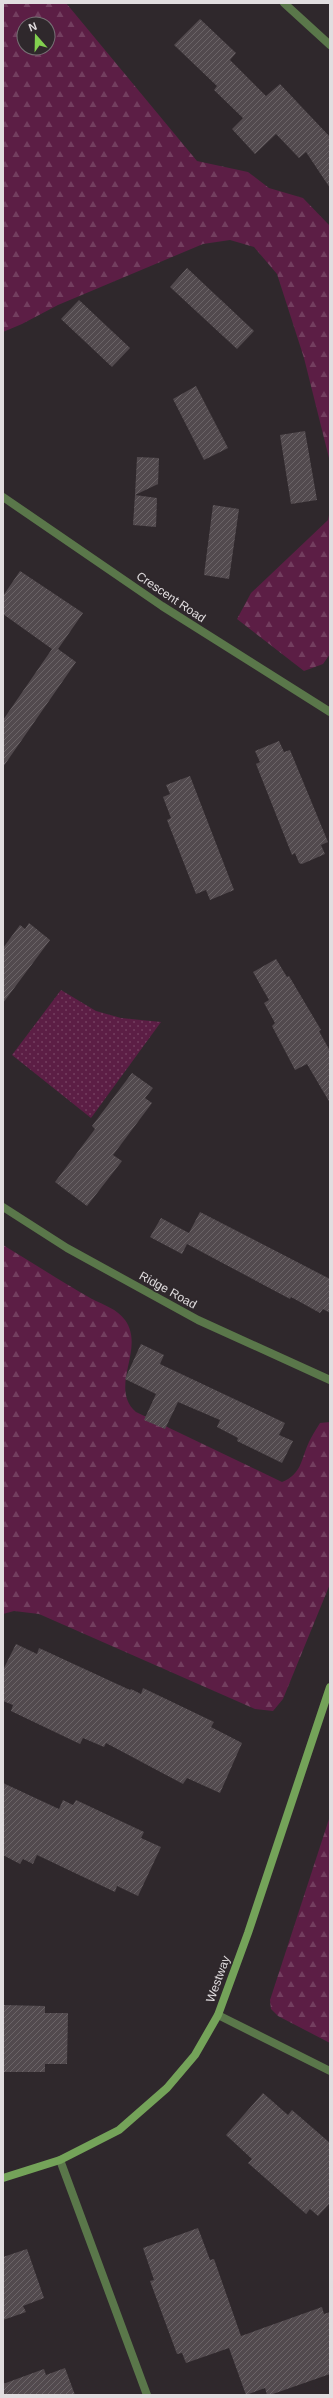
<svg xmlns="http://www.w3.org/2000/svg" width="333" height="2398" font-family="Arial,sans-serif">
	<defs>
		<pattern id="grass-dots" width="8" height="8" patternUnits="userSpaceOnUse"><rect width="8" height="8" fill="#5c1e45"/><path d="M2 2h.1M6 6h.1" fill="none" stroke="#733e5f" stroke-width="1.8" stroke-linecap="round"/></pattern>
		<pattern id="forest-firs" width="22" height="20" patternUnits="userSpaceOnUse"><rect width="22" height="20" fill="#5c1e45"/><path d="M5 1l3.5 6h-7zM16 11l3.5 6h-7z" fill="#733e5f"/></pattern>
		<pattern id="building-hatch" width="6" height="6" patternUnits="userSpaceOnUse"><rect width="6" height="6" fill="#524a4e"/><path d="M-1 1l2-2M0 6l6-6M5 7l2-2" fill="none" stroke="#6b6467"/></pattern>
	</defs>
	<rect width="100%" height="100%" fill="#2f282c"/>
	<path fill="url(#grass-dots)" d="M61,990L96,1011L121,1018L161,1022L91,1118L12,1055Z"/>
	<g fill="url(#forest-firs)" fill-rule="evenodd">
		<path d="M3,3H66L197,161L248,172L269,188L303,198L330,226V462L304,358L277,274L254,247L230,240L203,244L58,305L22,324L3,332ZM24,24H48V48H24Z"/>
		<path d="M330,510V654L323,664L304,671L237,619L251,593L328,520Z"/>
		<path d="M3,1245C33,1263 62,1282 92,1299C104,1305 117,1309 125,1320C146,1349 108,1387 136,1412L282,1482C302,1474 301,1459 309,1442C312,1436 316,1429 320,1423L330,1422V1584L283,1699L273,1711L255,1709L39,1614L14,1611L3,1614Z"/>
		<path d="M330,1816V2043L278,2016L271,2009L270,2000Z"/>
	</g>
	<g fill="url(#building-hatch)">
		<path d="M200,19L236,53L230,60L266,96L280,84L330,137V188L306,152L299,158L276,134L255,154L232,129L243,118L214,90L217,86L174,45Z"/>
		<path d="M187,268L254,331L237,349L170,287Z"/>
		<path d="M79,300L130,348L112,367L61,319Z"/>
		<path d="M196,386L228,448L204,460L173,399Z"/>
		<path d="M305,431L317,500L291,504L280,435Z"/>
		<path d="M137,457L159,458L158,484L135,495Z"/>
		<path d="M135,495L157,498L156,527L133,525Z"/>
		<path d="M213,505L239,509L229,579L204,575Z"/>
		<path d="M20,571L83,613L58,649L76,662L3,767V720L52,649L3,614V596Z"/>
		<path d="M279,741L284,752L290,750L328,842L321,845L325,854L302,864L299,863L295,853L292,855L256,764L260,762L255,751Z"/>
		<path d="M190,776L234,890L210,900L206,890L196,894L167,820L171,818L163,797L170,794L166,785Z"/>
		<path d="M29,923L50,940L3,1003V948L20,925L25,929Z"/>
		<path d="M276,959L287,977L289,976L321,1030L319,1031L330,1051V1103L307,1064L295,1070L272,1026L275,1023L264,1003L269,1000L253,972Z"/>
		<path d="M132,1073L153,1088L145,1098L152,1103L113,1155L122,1161L87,1206L55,1182L95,1129L92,1126Z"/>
		<path d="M200,1212L330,1279V1313L323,1309L320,1313L291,1297L290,1299L187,1244L182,1254L150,1237L161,1218L189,1233Z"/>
		<path d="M141,1344L164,1355L160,1364L285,1423L279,1435L293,1441L282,1463L237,1441L238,1438L217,1427L220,1420L178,1402L165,1429L144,1420L156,1394L125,1379Z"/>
		<path d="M16,1644L37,1654L39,1648L130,1690L131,1689L141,1694L143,1688L214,1722L211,1727L242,1743L220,1793L187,1778L183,1784L106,1743L104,1747L83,1738L80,1744L11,1711L13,1705L3,1701V1670Z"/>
		<path d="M3,1783L59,1809L63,1800L73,1805L76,1800L144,1832L141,1838L161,1847L138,1896L117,1886L115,1892L37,1855L33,1864L23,1859L20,1864L3,1855Z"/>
		<path d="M3,2005L45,2006V2013H68L67,2064H45V2072H3Z"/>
		<path d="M263,2093L288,2115L292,2110L330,2143V2203L318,2216L310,2209L306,2214L248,2163L252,2159L226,2135Z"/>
		<path d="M198,2228L210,2260L214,2259L241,2336L322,2307L324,2314L330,2312V2374L270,2395H267L265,2388L246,2395L229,2348L186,2363L182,2353L177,2354L150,2281L154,2280L143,2248Z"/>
		<path d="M27,2249L44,2298L23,2306L26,2312L3,2320V2257Z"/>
		<path d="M65,2368L75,2395H3V2384L44,2369L46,2375Z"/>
	</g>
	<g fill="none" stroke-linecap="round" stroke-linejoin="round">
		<g stroke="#5a774a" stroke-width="8">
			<path d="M284,3L330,45"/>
			<path d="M3,497L162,606L330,712"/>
			<path d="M3,1207L67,1248L198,1320L330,1380"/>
			<path d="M218,2015L330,2071"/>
			<path d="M60,2160L147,2395"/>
		</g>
		<path stroke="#74a359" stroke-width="8" d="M3,2178L60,2160L119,2130L167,2088L195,2055L218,2015L248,1933L330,1687"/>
	</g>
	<g text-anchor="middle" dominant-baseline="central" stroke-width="3.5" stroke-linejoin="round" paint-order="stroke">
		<g font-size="12" fill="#e1dddf" stroke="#2f282c">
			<text transform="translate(171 597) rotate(34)">Crescent Road</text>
			<text transform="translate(168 1290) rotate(29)">Ridge Road</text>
			<text transform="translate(218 1979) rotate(-70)">Westway</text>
		</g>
	</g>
	<rect width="333" height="2398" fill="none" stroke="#e1dddf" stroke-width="8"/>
	<g transform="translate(36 36) rotate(340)"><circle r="19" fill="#2f282c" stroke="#767074"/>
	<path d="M0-3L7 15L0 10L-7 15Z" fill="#82d04f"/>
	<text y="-6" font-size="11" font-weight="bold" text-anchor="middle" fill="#e1dddf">N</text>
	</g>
</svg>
